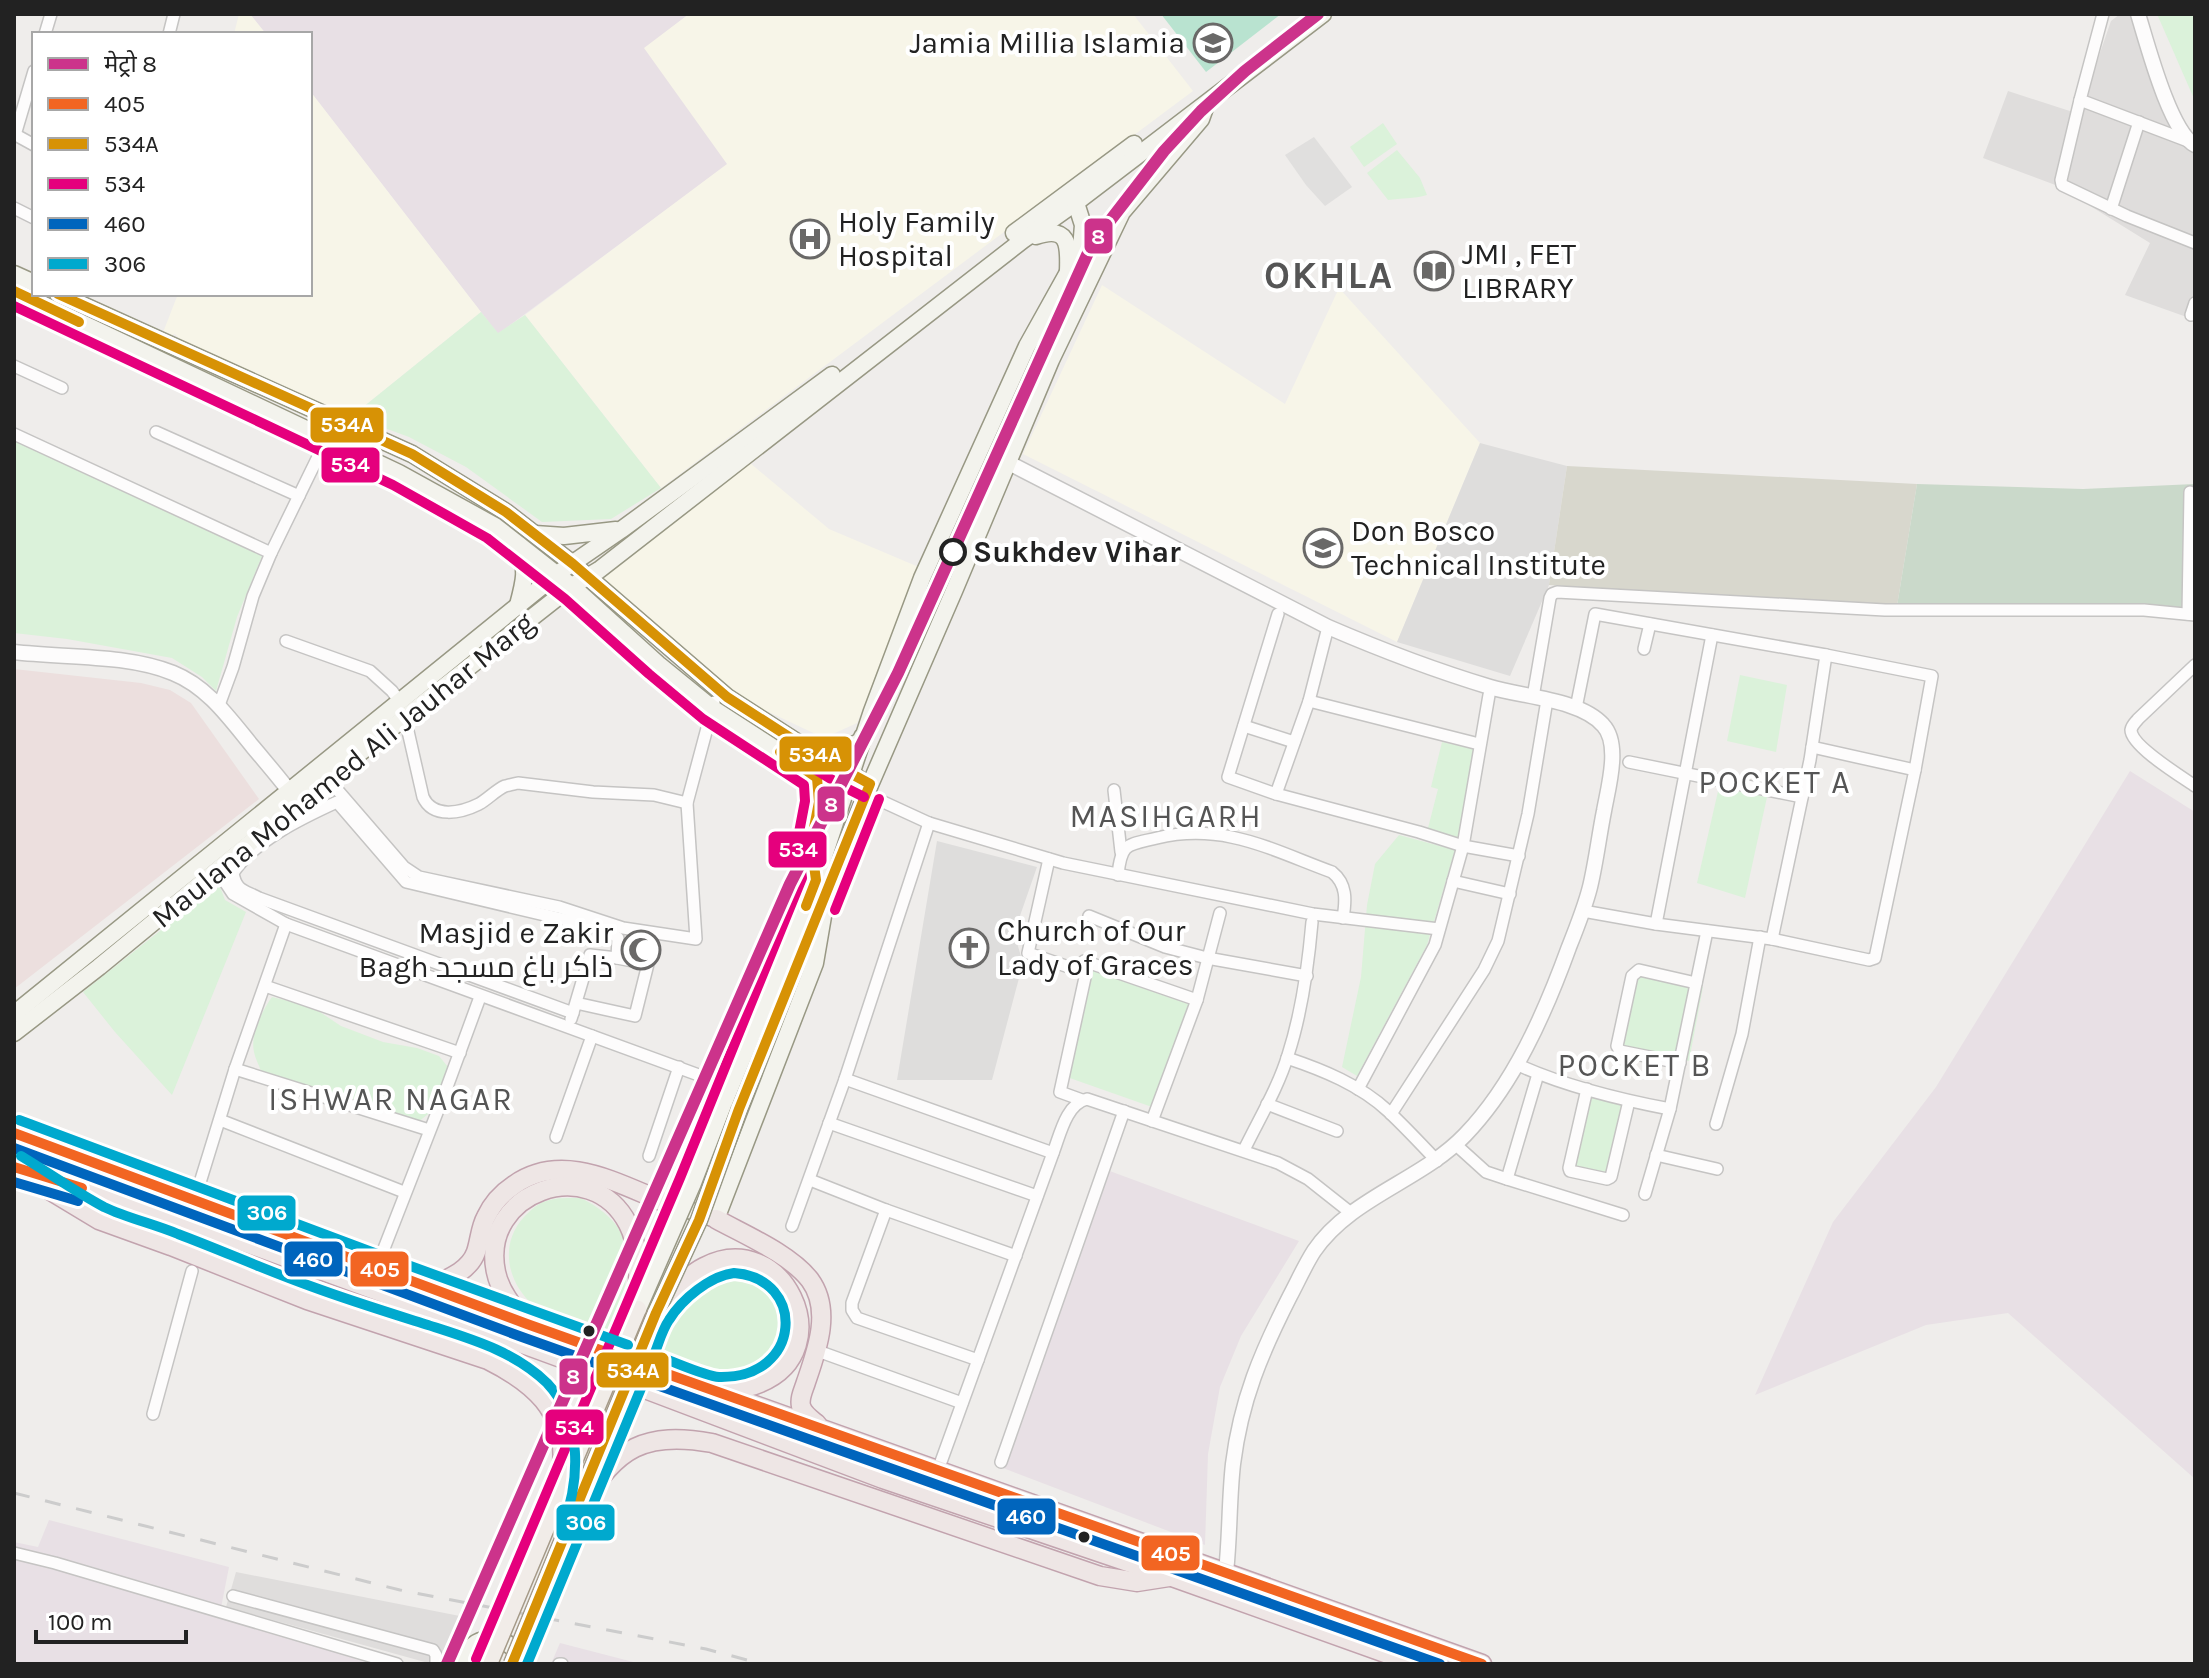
<svg xmlns="http://www.w3.org/2000/svg" width="2209" height="1678" font-family="Karla,Cairo,'Noto Sans Devanagari',sans-serif">
	<rect width="100%" height="100%" fill="#efedeb"/>
	<g fill="#dfdddc">
		<path d="M2120,14H2135L2173,138L2195,147V320L2125,295L2150,243L2058,186L1983,158L2008,91L2079,114L2111,21Z"/>
		<path d="M236,1572L470,1618L432,1664L226,1607Z"/>
	</g>
	<path fill="#ecdfde" d="M14,669L141,683L170,690L191,703L259,799L14,989Z"/>
	<g fill="#e8e0e5">
		<path d="M250,14H689L645,48L728,164L498,334L310,91V34H266Z"/>
		<path d="M2130,771L2195,812V1479L2008,1313L1926,1325L1755,1395L1833,1222L1936,1087Z"/>
		<path d="M1107,1170L1299,1241L1241,1336L1220,1387L1208,1454L1205,1545L1003,1468Z"/>
		<path d="M49,1520L229,1567L220,1613L370,1664H14V1542L38,1547Z"/>
		<path d="M560,1643L641,1664H551Z"/>
	</g>
	<g fill="#f7f5e8">
		<path d="M239,14H250L266,34H234Z"/>
		<path d="M689,14H1133L1193,91L661,488L525,315L727,164L644,48Z"/>
		<path d="M310,91L481,312L352,416L184,344L175,334L167,337L162,335L178,294H310Z"/>
		<path d="M1102,285L1285,404L1339,288L1480,443L1397,642L1023,454Z"/>
		<path d="M750,463L829,529L921,568L857,723L824,738L731,694L597,577Z"/>
	</g>
	<g fill="#dedddc">
		<path d="M1480,443L1567,466L1549,585L1510,676L1397,642Z"/>
		<path d="M937,841L1037,867L1014,933L1023,963L992,1080H897Z"/>
	</g>
	<path fill="#d8d7cd" d="M1567,466L1917,484L1897,606L1549,585Z"/>
	<path fill="#cad9ca" d="M1917,484L2083,489L2195,484V609L1897,606Z"/>
	<g fill="#dbf2da">
		<path d="M2157,14H2195V101Z"/>
		<path d="M1383,123L1397,144L1364,167L1350,147Z"/>
		<path d="M1397,150L1420,178L1427,195C1414,199 1401,198 1388,200L1367,173Z"/>
		<path d="M481,312L498,333L525,315L661,488L611,519L542,522L466,467L409,437L352,416Z"/>
		<path d="M14,441L262,556L237,617L216,691L202,677L172,658L67,639L14,633Z"/>
		<path d="M1740,675L1787,685L1776,752L1727,741Z"/>
		<path d="M1442,742L1474,749L1459,838L1428,828L1438,789L1431,787Z"/>
		<path d="M1719,787L1767,797L1745,898L1697,883Z"/>
		<path d="M1399,835L1455,850L1427,945L1357,1076L1342,1067L1361,977L1367,905L1375,864Z"/>
		<path d="M219,884L225,900L246,912L172,1095L115,1032L83,992Z"/>
		<path d="M1085,968L1191,1005L1152,1107L1064,1076Z"/>
		<path d="M1636,973L1703,987L1689,1061L1621,1047Z"/>
		<path d="M272,997L302,1004L320,1012L341,1026L383,1042L417,1048L439,1056L448,1067L443,1088L433,1110L417,1123L315,1092L261,1071C259,1065 255,1058 254,1052C250,1034 262,1011 272,997Z"/>
		<path d="M1589,1087L1628,1099L1609,1176L1571,1170Z"/>
		<path d="M581,1198C648,1232 630,1278 608,1336C589,1329 548,1318 533,1305C507,1282 499,1244 524,1217C529,1212 536,1205 543,1202C555,1197 569,1198 581,1198Z"/>
		<path d="M749,1270C762,1277 775,1283 783,1296C805,1330 775,1379 736,1378C729,1378 719,1372 712,1369C694,1363 677,1356 658,1351C671,1320 685,1277 723,1271C731,1270 740,1271 749,1270Z"/>
	</g>
	<path fill="#b9e3d0" d="M1161,14H1281L1206,72Z"/>
	<path fill="#e0dfde" d="M1314,137L1352,187L1325,206L1306,185L1285,155Z"/>
	<g fill="none" stroke-linecap="round" stroke-linejoin="round">
		<g stroke="#c5c4c3" stroke-width="14">
			<g id="minor">
				<path d="M2103,14L2080,100L2188,141"/>
				<path d="M45,34L51,14"/>
				<path d="M169,34L174,14"/>
				<path d="M2080,100L2061,180L2062,185L2127,216L2195,243"/>
				<path d="M14,134L34,145"/>
				<path d="M15,135L34,71"/>
				<path d="M14,208L34,218"/>
				<path d="M2111,209L2139,122"/>
				<path d="M2191,315L2195,303"/>
				<path d="M14,366L62,388"/>
				<path d="M156,432L299,496"/>
				<path d="M14,434L271,553"/>
				<path d="M1278,614L1228,777L1276,794L1419,832L1463,846L1519,856"/>
				<path d="M2188,614L2190,492"/>
				<path d="M286,641L370,671L392,691L400,702"/>
				<path d="M1644,649L1650,624"/>
				<path d="M2195,665L2138,719C2135,723 2132,725 2131,730C2131,746 2182,777 2195,786"/>
				<path d="M1533,697L1550,598L1552,594L1557,592L1885,610H2144L2195,615"/>
				<path d="M1309,701L1479,744"/>
				<path d="M219,705L233,667L253,596L271,553L336,420"/>
				<path d="M1576,708L1595,614L1826,655"/>
				<path d="M405,718L423,797C433,819 461,813 479,804C488,799 496,790 505,786C506,786 517,783 518,783L593,792L654,795L687,803"/>
				<path d="M1244,726L1294,742"/>
				<path d="M1629,762L1802,797"/>
				<path d="M328,779L404,867L419,877L559,907L623,928L696,939L687,803L714,702"/>
				<path d="M1114,790L1121,852"/>
				<path d="M866,794L929,823L1063,863L1313,914L1439,929"/>
				<path d="M1276,794L1309,701L1328,627"/>
				<path d="M1049,859L1028,953L1086,973L1060,1092L1082,1100"/>
				<path d="M217,870L233,894L286,924L715,1081"/>
				<path d="M1118,875C1121,842 1128,845 1157,838C1223,822 1272,850 1332,872C1347,884 1346,900 1343,918"/>
				<path d="M1453,881L1510,894"/>
				<path d="M1583,911L1656,924L1772,939L1869,960L1875,958L1915,770L1812,747"/>
				<path d="M1089,916L1165,947L1207,958L1307,976"/>
				<path d="M1656,924L1712,635"/>
				<path d="M1772,939L1810,760L1826,655L1932,676L1915,770"/>
				<path d="M1084,961L1197,1000"/>
				<path d="M265,986L460,1053"/>
				<path d="M573,1013L259,898C244,890 236,891 233,873C254,841 302,818 337,802L406,882L608,930L618,938L617,958"/>
				<path d="M571,1019L590,955L617,958L648,964L635,1016L576,1003"/>
				<path d="M1287,1058C1323,1070 1360,1085 1388,1111C1405,1127 1421,1144 1437,1161"/>
				<path d="M1680,1063L1620,1051L1617,1046L1632,976L1639,970L1696,983"/>
				<path d="M1516,1064C1564,1086 1617,1099 1670,1109"/>
				<path d="M235,1069L429,1130"/>
				<path d="M1538,1074L1507,1179L1623,1215"/>
				<path d="M845,1079L1053,1153"/>
				<path d="M1358,1089L1435,945L1463,846L1489,695"/>
				<path d="M1587,1089L1569,1168L1570,1171L1607,1179L1611,1177L1629,1101"/>
				<path d="M1267,1104L1337,1131"/>
				<path d="M1391,1114L1484,970L1498,941L1528,814L1547,700"/>
				<path d="M220,1120L404,1192"/>
				<path d="M1152,1121L1197,1000L1220,913"/>
				<path d="M829,1123L1037,1196"/>
				<path d="M1716,1124L1742,1034L1760,937"/>
				<path d="M556,1137L592,1036"/>
				<path d="M1455,1144L1486,1172L1507,1179"/>
				<path d="M1244,1150C1259,1119 1278,1088 1288,1055C1302,1012 1308,968 1312,922"/>
				<path d="M1656,1155L1717,1169"/>
				<path d="M649,1156L679,1067"/>
				<path d="M810,1180L886,1210L1016,1256"/>
				<path d="M1645,1194L1670,1109L1707,931"/>
				<path d="M194,1202L235,1069L286,924"/>
				<path d="M886,1210L852,1303V1310L857,1318L978,1360"/>
				<path d="M792,1226L845,1079L929,823"/>
				<path d="M376,1269L447,1087L480,997"/>
				<path d="M815,1350L962,1403"/>
				<path d="M153,1414L192,1271"/>
				<path d="M1001,1462L1124,1111"/>
				<path d="M938,1470L1053,1153C1060,1135 1066,1104 1087,1099L1278,1163L1308,1179L1351,1213"/>
				<path d="M14,1553L55,1563L397,1664"/>
				<path d="M233,1596L433,1650L436,1655V1664"/>
				<path d="M559,1664H562"/>
			</g>
		</g>
		<g stroke="#c5c4c3" stroke-width="17">
			<g id="tertiary">
				<path d="M2138,14C2147,43 2170,132 2195,145"/>
				<path d="M1007,462L1328,627C1379,649 1437,671 1490,687C1522,697 1580,699 1603,725C1621,744 1608,788 1604,811C1599,836 1596,862 1590,887C1585,907 1577,927 1569,947C1545,1013 1514,1084 1465,1135C1421,1181 1351,1197 1314,1251C1305,1265 1298,1281 1290,1296C1261,1353 1241,1400 1233,1464C1229,1500 1230,1536 1226,1572"/>
				<path d="M14,652C64,658 126,654 173,673C208,687 230,719 253,747C268,765 283,782 296,800"/>
			</g>
		</g>
		<g stroke="#989884" stroke-width="19">
			<g id="secondary">
				<path d="M1014,233L1134,144"/>
				<path d="M1036,236C1069,225 1069,245 1068,271"/>
				<path d="M14,274L34,283"/>
				<path d="M14,291L399,473L495,526L574,588L658,664L712,708L808,770L866,794"/>
				<path d="M58,294L412,454L506,512L573,564L727,697L817,755L858,778"/>
				<path d="M535,534L564,536L616,530"/>
				<path d="M518,605C525,579 527,571 519,545"/>
				<path d="M817,755L847,748L861,741L862,737"/>
				<path d="M809,771L817,778L819,802L811,843L816,875"/>
				<path d="M816,880L801,891L790,905L664,1202L716,1219L815,963L827,893L866,794L954,591L1051,360L1122,212L1201,119L1206,105"/>
				<path d="M14,1014L557,574L621,530L832,375"/>
				<path d="M14,1033L99,967L347,763L572,586L599,570L1023,240L1082,198L1323,14"/>
				<path d="M723,1105L816,880L872,711L922,578L1027,346L1081,249L1083,225L1076,203L1072,197"/>
				<path d="M739,1109L815,922"/>
				<path d="M459,1664C464,1656 468,1648 476,1643C496,1632 516,1644 523,1664"/>
			</g>
		</g>
		<g stroke="#c2a3ae" stroke-width="21">
			<g id="trunk">
				<path d="M14,1133L527,1324L1482,1664"/>
				<path d="M14,1167L170,1215L621,1380L883,1479L1172,1577L1416,1664"/>
				<path d="M31,1179L99,1220L171,1246L307,1300L488,1360C532,1382 567,1410 562,1465C561,1475 558,1486 557,1496"/>
				<path d="M716,1219C745,1235 790,1254 810,1280C832,1310 817,1350 806,1382C804,1389 799,1398 801,1406C803,1414 811,1419 817,1424"/>
				<path d="M428,1288C445,1280 469,1272 476,1252C480,1240 480,1228 486,1217C492,1204 502,1193 514,1185C562,1151 616,1183 664,1202"/>
				<path d="M659,1309C673,1294 686,1276 704,1267C782,1226 842,1349 760,1383C747,1389 732,1389 718,1391"/>
				<path d="M527,1324C514,1308 500,1292 496,1272C479,1192 591,1152 628,1224C641,1249 638,1282 638,1309"/>
				<path d="M582,1505C616,1447 646,1431 712,1443L1100,1576L1137,1582L1169,1577"/>
			</g>
		</g>
		<use href="#minor" stroke="#fdfcfc" stroke-width="11"/>
		<use href="#tertiary" stroke="#fdfcfc" stroke-width="14"/>
		<use href="#secondary" stroke="#f3f3ed" stroke-width="16"/>
		<use href="#trunk" stroke="#eee6e5" stroke-width="18"/>
		<path stroke="#ccc" stroke-width="3" stroke-dasharray="16 16" stroke-linecap="butt" d="M14,1493L400,1590L706,1649L762,1664"/>
		<g stroke="#989884" stroke-width="19" stroke-linecap="butt">
			<g id="secondary-bridge">
				<path d="M638,1309L693,1183L723,1105"/>
				<path d="M656,1313L699,1220L739,1109"/>
			</g>
		</g>
		<g stroke="#a59a88" stroke-width="19" stroke-linecap="butt">
			<g id="primary-bridge">
				<path d="M489,1664L638,1309"/>
				<path d="M512,1664L656,1313"/>
			</g>
		</g>
		<use href="#secondary-bridge" stroke="#f3f3ed" stroke-width="16"/>
		<use href="#primary-bridge" stroke="#f1ece8" stroke-width="16"/>
		<g stroke="#fff" stroke-width="16">
			<g id="bus-1">
				<path d="M14,1133L527,1324L1482,1664"/>
				<path d="M14,1167L82,1188"/>
			</g>
		</g>
		<g stroke="#fff" stroke-width="16">
			<g id="bus-2">
				<path d="M14,291L79,322"/>
				<path d="M58,294L412,454L506,512L573,564L727,697L817,755L870,784L739,1109L699,1220L656,1313L512,1664"/>
				<path d="M780,752L817,778L819,802L811,843L816,880L806,906"/>
			</g>
		</g>
		<g stroke="#fff" stroke-width="16">
			<g id="bus-3">
				<path d="M14,306L393,485L487,538L565,599L649,674L703,719L804,785L805,801L797,843L802,878L680,1178L476,1659"/>
				<path d="M790,754L844,787L864,797"/>
				<path d="M835,910L879,799"/>
			</g>
		</g>
		<g stroke="#fff" stroke-width="16">
			<g id="bus-4">
				<path d="M14,1148L522,1337L1440,1664"/>
				<path d="M14,1182L78,1201"/>
			</g>
		</g>
		<g stroke="#fff" stroke-width="16">
			<g id="bus-5">
				<path d="M19,1120L369,1251L628,1345"/>
				<path d="M21,1156C49,1173 76,1192 104,1207C127,1218 154,1224 178,1234C223,1251 268,1271 313,1287C351,1301 390,1313 428,1325C471,1339 514,1351 547,1383C583,1421 580,1480 563,1526"/>
				<path d="M734,1273C807,1278 803,1379 719,1377C704,1376 671,1360 654,1355C659,1343 662,1330 669,1320C682,1299 710,1276 734,1273Z"/>
				<path d="M527,1664L644,1381"/>
			</g>
		</g>
		<use href="#bus-1" stroke="#f26522" stroke-width="10"/>
		<use href="#bus-2" stroke="#d79205" stroke-width="10"/>
		<use href="#bus-3" stroke="#e5007d" stroke-width="10"/>
		<use href="#bus-4" stroke="#0065bd" stroke-width="10"/>
		<use href="#bus-5" stroke="#00a9ce" stroke-width="10"/>
		<g stroke="#fff" stroke-width="18">
			<path id="metro-1" d="M447,1664L790,884L898,673L1092,244L1164,151L1201,111L1245,71L1318,14"/>
		</g>
		<use href="#metro-1" stroke="#cc338b" stroke-width="12"/>
	</g>
	<defs>
		<g id="university-ring" transform="scale(2)"><circle r="9.5" fill="#fff" stroke="#6a6968" stroke-width="1.5"/><path d="M0-5L7-2L0 1L-7-2ZM-4 1L0 2.5L4 1V4Q0 6-4 4Z" fill="#6a6968"/></g>
		<g id="hospital-ring" transform="scale(2)"><circle r="9.5" fill="#fff" stroke="#6a6968" stroke-width="1.5"/><path d="M-5-5h3v3.5h4V-5h3V5h-3V1.5h-4V5h-3Z" fill="#6a6968"/></g>
		<g id="library-ring" transform="scale(2)"><circle r="9.5" fill="#fff" stroke="#6a6968" stroke-width="1.5"/><path d="M-6-4Q-3-5.5-.7-3.5V5Q-3 3-6 4ZM6-4Q3-5.5 .7-3.5V5Q3 3 6 4Z" fill="#6a6968"/></g>
		<g id="church-ring" transform="scale(2)"><circle r="9.5" fill="#fff" stroke="#6a6968" stroke-width="1.5"/><path d="M-1.2-6h2.4v3.5h3.3v2.4h-3.3V6h-2.4V-.1h-3.3v-2.4h3.3Z" fill="#6a6968"/></g>
		<g id="mosque-ring" transform="scale(2)"><circle r="9.5" fill="#fff" stroke="#6a6968" stroke-width="1.5"/><path d="M3.5-4.9A6 6 0 1 0 3.5 4.9A5 5 0 1 1 3.5-4.9Z" fill="#6a6968"/></g>
	</defs>
	<g fill-rule="evenodd">
		<use href="#university-ring" x="1213" y="43"/>
		<use href="#hospital-ring" x="810" y="239"/>
		<use href="#library-ring" x="1434" y="271"/>
		<use href="#university-ring" x="1323" y="548"/>
		<use href="#church-ring" x="969" y="948"/>
		<use href="#mosque-ring" x="641" y="950"/>
	</g>
	<circle fill="#fff" stroke="#222" stroke-width="4" cx="953" cy="552" r="12"/>
	<g fill="#222" stroke="#fff" stroke-width="3">
		<circle cx="589" cy="1331" r="7"/>
		<circle cx="1084" cy="1537" r="7"/>
	</g>
	<g text-anchor="middle" dominant-baseline="central" stroke-width="8" stroke-linejoin="round" paint-order="stroke">
		<g font-size="30" fill="#222" stroke="#fff" text-anchor="start">
			<text x="1185" y="43" text-anchor="end">Jamia Millia Islamia</text>
			<text x="838" y="222">Holy Family<tspan x="838" dy="34">Hospital</tspan></text>
			<text x="1462" y="254">JMI , FET<tspan x="1462" dy="34">LIBRARY</tspan></text>
			<text x="1351" y="531">Don Bosco<tspan x="1351" dy="34">Technical Institute</tspan></text>
			<text x="997" y="931">Church of Our<tspan x="997" dy="34">Lady of Graces</tspan></text>
			<text x="613" y="933" text-anchor="end">Masjid e Zakir<tspan x="613" dy="34">Bagh ذاکر باغ مسجد</tspan></text>
		</g>
		<g font-size="30" font-weight="bold" fill="#222" stroke="#fff" text-anchor="start">
			<text x="973" y="552">Sukhdev Vihar</text>
		</g>
		<g font-size="30" fill="#222" stroke="#fff">
			<text transform="translate(343 770) rotate(-39)">Maulana Mohamed Ali Jauhar Marg</text>
		</g>
		<g font-size="32" letter-spacing="2" fill="#555" stroke="#fff">
			<text x="1775" y="782">POCKET A</text>
			<text x="1166" y="816">MASIHGARH</text>
			<text x="1635" y="1065">POCKET B</text>
			<text x="391" y="1099">ISHWAR NAGAR</text>
		</g>
		<g font-size="38" font-weight="bold" letter-spacing="2" fill="#555" stroke="#fff">
			<text x="1329" y="275">OKHLA</text>
		</g>
	</g>
	<g stroke="#fff" stroke-width="3">
		<rect x="1083" y="217" width="31" height="38" rx="8" fill="#cc338b"/>
		<rect x="309" y="406" width="76" height="38" rx="8" fill="#d79205"/>
		<rect x="320" y="446" width="61" height="38" rx="8" fill="#e5007d"/>
		<rect x="778" y="735" width="75" height="38" rx="8" fill="#d79205"/>
		<rect x="816" y="785" width="30" height="38" rx="8" fill="#cc338b"/>
		<rect x="767" y="830" width="61" height="39" rx="8" fill="#e5007d"/>
		<rect x="236" y="1194" width="61" height="38" rx="8" fill="#00a9ce"/>
		<rect x="283" y="1240" width="61" height="38" rx="8" fill="#0065bd"/>
		<rect x="349" y="1250" width="61" height="38" rx="8" fill="#f26522"/>
		<rect x="595" y="1351" width="75" height="38" rx="8" fill="#d79205"/>
		<rect x="558" y="1357" width="31" height="39" rx="8" fill="#cc338b"/>
		<rect x="544" y="1408" width="61" height="38" rx="8" fill="#e5007d"/>
		<rect x="996" y="1497" width="61" height="39" rx="8" fill="#0065bd"/>
		<rect x="555" y="1503" width="61" height="39" rx="8" fill="#00a9ce"/>
		<rect x="1140" y="1534" width="61" height="38" rx="8" fill="#f26522"/>
	</g>
	<g font-size="22" text-anchor="middle" font-weight="bold" fill="#fff">
		<text x="1098" y="244">8</text>
		<text x="347" y="432">534A</text>
		<text x="350" y="472">534</text>
		<text x="815" y="762">534A</text>
		<text x="831" y="812">8</text>
		<text x="798" y="857">534</text>
		<text x="267" y="1220">306</text>
		<text x="313" y="1267">460</text>
		<text x="380" y="1277">405</text>
		<text x="633" y="1378">534A</text>
		<text x="573" y="1384">8</text>
		<text x="574" y="1435">534</text>
		<text x="1026" y="1524">460</text>
		<text x="586" y="1530">306</text>
		<text x="1171" y="1561">405</text>
	</g>
	<rect width="2209" height="1678" fill="none" stroke="#222222" stroke-width="32"/>
	<rect x="32" y="32" width="280" height="264" fill="#ffffff" stroke="#a7a7a7" stroke-width="2"/>
	<rect x="48" y="58" width="40" height="12" fill="#cc338b" stroke="#a7a7a7" stroke-width="2"/>
	<text x="104" y="72" font-size="24" fill="#222222">मेट्रो 8</text>
	<rect x="48" y="98" width="40" height="12" fill="#f26522" stroke="#a7a7a7" stroke-width="2"/>
	<text x="104" y="112" font-size="24" fill="#222222">405</text>
	<rect x="48" y="138" width="40" height="12" fill="#d79205" stroke="#a7a7a7" stroke-width="2"/>
	<text x="104" y="152" font-size="24" fill="#222222">534A</text>
	<rect x="48" y="178" width="40" height="12" fill="#e5007d" stroke="#a7a7a7" stroke-width="2"/>
	<text x="104" y="192" font-size="24" fill="#222222">534</text>
	<rect x="48" y="218" width="40" height="12" fill="#0065bd" stroke="#a7a7a7" stroke-width="2"/>
	<text x="104" y="232" font-size="24" fill="#222222">460</text>
	<rect x="48" y="258" width="40" height="12" fill="#00a9ce" stroke="#a7a7a7" stroke-width="2"/>
	<text x="104" y="272" font-size="24" fill="#222222">306</text>
	<path d="M36 1630v12h150v-12" fill="none" stroke="#222222" stroke-width="4"/>
	<text x="48" y="1630" font-size="24" fill="#222222" stroke="#ffffff" stroke-width="6" paint-order="stroke">100 m</text>
</svg>
